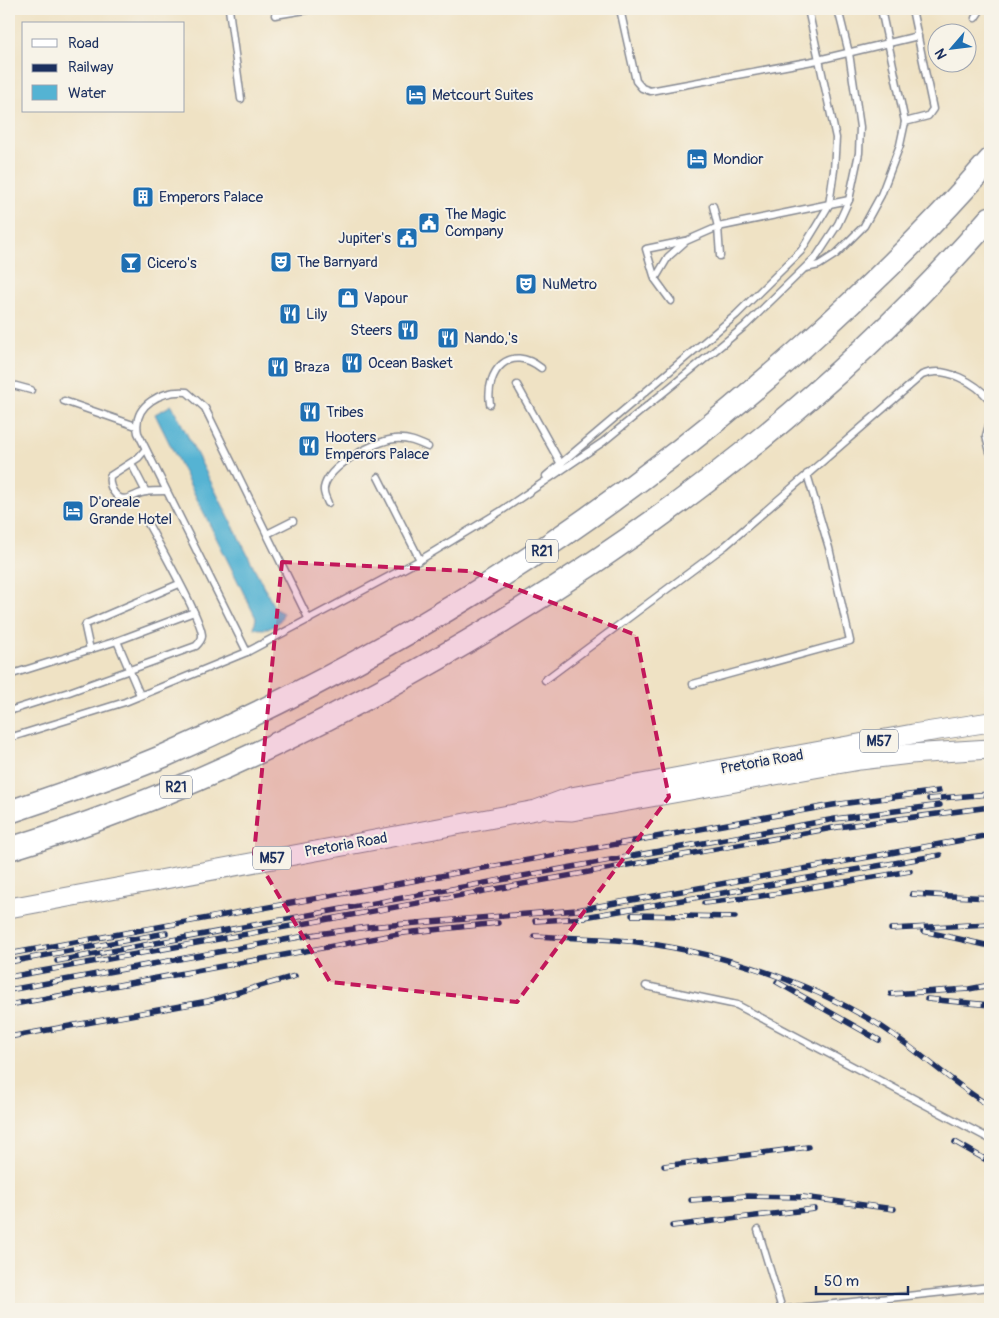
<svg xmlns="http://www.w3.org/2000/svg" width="999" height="1318" font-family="Pangolin,sans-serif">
	<rect width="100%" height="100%" fill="#f7f3e8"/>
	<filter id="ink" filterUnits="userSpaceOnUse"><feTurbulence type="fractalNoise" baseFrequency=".02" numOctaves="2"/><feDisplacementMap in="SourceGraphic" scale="10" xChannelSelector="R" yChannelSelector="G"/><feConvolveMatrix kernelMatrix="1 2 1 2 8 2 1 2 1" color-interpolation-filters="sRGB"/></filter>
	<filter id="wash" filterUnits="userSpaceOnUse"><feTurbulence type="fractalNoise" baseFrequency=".0096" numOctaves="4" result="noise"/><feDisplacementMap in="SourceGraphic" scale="20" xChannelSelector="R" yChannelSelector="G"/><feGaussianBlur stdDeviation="1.12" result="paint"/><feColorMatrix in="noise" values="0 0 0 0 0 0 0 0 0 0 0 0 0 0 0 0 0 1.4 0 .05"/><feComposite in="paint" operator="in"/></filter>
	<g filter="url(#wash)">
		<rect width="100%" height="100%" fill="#efe2c4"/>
		<path fill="#54b3d3" stroke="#387198" d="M172,405L275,609L283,613C280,627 267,631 254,628L256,618L155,414Z"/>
	</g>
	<g filter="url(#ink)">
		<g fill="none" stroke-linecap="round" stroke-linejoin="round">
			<g stroke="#858891" stroke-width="9">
				<g id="service">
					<path d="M229,9L241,99"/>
					<path d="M620,9L636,81L642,88L650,91L818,60L918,36"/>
					<path d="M275,15L311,9"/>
					<path d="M975,18L981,9"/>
					<path d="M905,122L928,116L933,109L912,9"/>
					<path d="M713,206L718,227L720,256"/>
					<path d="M806,268L819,265L836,254L864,226L881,195L900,145L905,122L881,9"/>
					<path d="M655,279L668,257L686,241L718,227L849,200"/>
					<path d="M671,301L655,279L646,249L685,241"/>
					<path d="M9,384L31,390"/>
					<path d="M517,385L562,466"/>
					<path d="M64,401L136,426"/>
					<path d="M490,404C485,371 510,343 541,368"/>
					<path d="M990,422L986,436L990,452"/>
					<path d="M145,450L138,458L110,476C109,482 110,486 113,491C123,507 133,494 145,492C152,491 159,491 166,491"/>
					<path d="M131,463L146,492"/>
					<path d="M546,476L736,315L801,251L817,225L829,205L834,170L836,138L808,9"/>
					<path d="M378,477L420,560"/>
					<path d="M328,503C326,498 323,493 324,488C328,466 374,441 395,439C408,438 417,442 428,447"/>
					<path d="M267,534L293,521"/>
					<path d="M117,641L194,612"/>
					<path d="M90,650L85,627L86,624L179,584"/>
					<path d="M247,652L138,433C132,404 163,390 187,392L205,408L309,620"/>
					<path d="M9,675L117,641L140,695"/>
					<path d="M545,680L725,546L922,375C945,365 976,383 990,400"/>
					<path d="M693,684L850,641L829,548L807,474"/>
					<path d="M9,711L69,692L196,646C199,643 202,640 202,636C203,621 156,539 146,520"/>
					<path d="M9,738L125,702L247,652L420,560L501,511L603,442L745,326L817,256L838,224L849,200L859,153L860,127L849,53L838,9"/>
					<path d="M646,986L737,1005L990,1139"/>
					<path d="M758,1230L782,1309"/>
					<path d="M788,1309L990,1287"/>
				</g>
			</g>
			<g stroke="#858891" stroke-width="21">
				<g id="primary">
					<path d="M550,810L572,811L860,760L910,754L990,749"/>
					<path d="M9,908L536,810L571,797L913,734L990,722"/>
				</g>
			</g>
			<g stroke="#858891" stroke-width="25">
				<g id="motorway">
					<path d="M9,812C61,794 115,777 166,755C400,653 614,516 804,346C869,288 933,226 990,160"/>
					<path d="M9,849C168,801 324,726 467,642C661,528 842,388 990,218"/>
				</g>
			</g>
			<use href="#service" stroke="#fff" stroke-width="6"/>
			<use href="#primary" stroke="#fff" stroke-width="19"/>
			<use href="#motorway" stroke="#fff" stroke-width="22"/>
			<g stroke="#1b2f5e" stroke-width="5.5">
				<g id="rail">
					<path d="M929,799L990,794"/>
					<path d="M912,894L990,898"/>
					<path d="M704,903L761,896L910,871"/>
					<path d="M632,915L735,917"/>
					<path d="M579,918L940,855"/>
					<path d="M535,921L585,918"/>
					<path d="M891,929L990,924"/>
					<path d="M923,931L990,946"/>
					<path d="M534,936C568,938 603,938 637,942C721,953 804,980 876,1023C916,1048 950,1082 990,1106"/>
					<path d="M14,953L833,805L939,791"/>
					<path d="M57,961L835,819L940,805"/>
					<path d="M9,962L166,933"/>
					<path d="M9,977L838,827L990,807"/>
					<path d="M777,982L879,1040"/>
					<path d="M9,990L311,935L368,927L577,910L990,835"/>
					<path d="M891,994L969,989L990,985"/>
					<path d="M927,999L990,1005"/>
					<path d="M9,1005L404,933L498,923"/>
					<path d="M9,1037L208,1001L295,976"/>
					<path d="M955,1142L990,1162"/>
					<path d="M664,1166L808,1147"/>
					<path d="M691,1200L747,1196L803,1197L894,1209"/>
					<path d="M672,1226L814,1209"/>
				</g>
			</g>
			<use href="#rail" stroke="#f7f3e8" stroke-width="4" stroke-dasharray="11" stroke-linecap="butt"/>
		</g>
	</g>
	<path fill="#c2185b" fill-opacity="0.2" stroke="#c2185b" stroke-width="4" stroke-dasharray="10 6" stroke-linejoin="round" d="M282,562L470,571L636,635L669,797L517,1002L330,982L254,854Z"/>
	<defs>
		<g id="hotel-square" transform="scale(1.125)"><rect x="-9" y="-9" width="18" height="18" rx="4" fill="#1f6fb2" stroke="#f7f3e8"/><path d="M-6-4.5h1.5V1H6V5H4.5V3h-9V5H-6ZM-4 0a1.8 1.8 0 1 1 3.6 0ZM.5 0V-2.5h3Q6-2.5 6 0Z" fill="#fff"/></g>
		<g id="building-square" transform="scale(1.125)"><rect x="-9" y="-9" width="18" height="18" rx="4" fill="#1f6fb2" stroke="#f7f3e8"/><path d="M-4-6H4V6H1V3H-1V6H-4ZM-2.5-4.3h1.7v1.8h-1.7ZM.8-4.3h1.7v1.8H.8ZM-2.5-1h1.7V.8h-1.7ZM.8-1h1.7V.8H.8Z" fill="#fff"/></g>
		<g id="civic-square" transform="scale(1.125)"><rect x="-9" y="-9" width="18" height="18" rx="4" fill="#1f6fb2" stroke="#f7f3e8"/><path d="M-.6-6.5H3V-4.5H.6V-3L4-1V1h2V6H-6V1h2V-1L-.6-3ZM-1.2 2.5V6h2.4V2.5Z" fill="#fff"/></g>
		<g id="theatre-square" transform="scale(1.125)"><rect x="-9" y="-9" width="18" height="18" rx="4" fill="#1f6fb2" stroke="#f7f3e8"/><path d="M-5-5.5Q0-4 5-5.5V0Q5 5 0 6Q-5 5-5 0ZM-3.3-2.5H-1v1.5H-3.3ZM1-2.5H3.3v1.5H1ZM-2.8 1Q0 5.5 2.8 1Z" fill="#fff"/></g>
		<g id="bar-square" transform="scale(1.125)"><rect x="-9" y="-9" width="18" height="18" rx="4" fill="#1f6fb2" stroke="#f7f3e8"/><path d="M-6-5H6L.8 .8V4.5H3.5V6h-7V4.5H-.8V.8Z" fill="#fff"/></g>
		<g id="shop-square" transform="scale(1.125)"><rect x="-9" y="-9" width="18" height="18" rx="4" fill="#1f6fb2" stroke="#f7f3e8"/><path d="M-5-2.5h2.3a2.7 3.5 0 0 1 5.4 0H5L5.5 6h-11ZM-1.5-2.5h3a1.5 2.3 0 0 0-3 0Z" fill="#fff"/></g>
		<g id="restaurant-square" transform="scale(1.125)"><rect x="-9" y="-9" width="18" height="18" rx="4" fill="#1f6fb2" stroke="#f7f3e8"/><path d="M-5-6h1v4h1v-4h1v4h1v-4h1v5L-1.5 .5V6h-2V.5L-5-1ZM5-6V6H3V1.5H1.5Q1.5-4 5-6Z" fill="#fff"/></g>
	</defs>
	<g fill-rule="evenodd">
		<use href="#hotel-square" x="416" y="95"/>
		<use href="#hotel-square" x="697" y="159"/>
		<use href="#building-square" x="143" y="197"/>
		<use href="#civic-square" x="429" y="223"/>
		<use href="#civic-square" x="407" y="238"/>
		<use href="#theatre-square" x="281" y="262"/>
		<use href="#bar-square" x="131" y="263"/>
		<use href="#theatre-square" x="526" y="284"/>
		<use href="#shop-square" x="348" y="298"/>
		<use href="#restaurant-square" x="290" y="314"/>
		<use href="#restaurant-square" x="408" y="330"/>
		<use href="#restaurant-square" x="448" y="338"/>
		<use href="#restaurant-square" x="352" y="363"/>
		<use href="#restaurant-square" x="278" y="367"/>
		<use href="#restaurant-square" x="310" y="412"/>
		<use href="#restaurant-square" x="309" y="446"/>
		<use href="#hotel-square" x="73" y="511"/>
	</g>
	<g text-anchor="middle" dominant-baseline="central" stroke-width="4" stroke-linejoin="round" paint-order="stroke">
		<g fill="#f7f3e8" stroke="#5d6a87" stroke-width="1">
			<rect x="526" y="539.5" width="32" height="23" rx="4"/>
			<rect x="860" y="729.5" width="38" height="23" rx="4"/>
			<rect x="160" y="775.5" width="32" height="23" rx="4"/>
			<rect x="253" y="846.5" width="38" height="23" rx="4"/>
		</g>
		<g font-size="14" font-weight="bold" fill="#1b2f5e">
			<text x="542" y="551">R21</text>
			<text x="879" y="741">M57</text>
			<text x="176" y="787">R21</text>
			<text x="272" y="858">M57</text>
		</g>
		<g font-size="15" fill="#1b2f5e" stroke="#f7f3e8" text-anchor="start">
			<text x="432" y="95">Metcourt Suites</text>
			<text x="713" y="159">Mondior</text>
			<text x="159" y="197">Emperors Palace</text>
			<text x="445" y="214">The Magic<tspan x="445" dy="17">Company</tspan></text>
			<text x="391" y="238" text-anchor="end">Jupiter's</text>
			<text x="297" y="262">The Barnyard</text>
			<text x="147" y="263">Cicero's</text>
			<text x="542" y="284">NuMetro</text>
			<text x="364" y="298">Vapour</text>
			<text x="306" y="314">Lily</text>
			<text x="392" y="330" text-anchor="end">Steers</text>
			<text x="464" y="338">Nando,'s</text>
			<text x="368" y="363">Ocean Basket</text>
			<text x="294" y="367">Braza</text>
			<text x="326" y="412">Tribes</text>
			<text x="325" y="437">Hooters<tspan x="325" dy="17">Emperors Palace</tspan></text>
			<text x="89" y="502">D'oreale<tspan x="89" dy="17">Grande Hotel</tspan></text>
		</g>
		<g font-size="15" fill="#1b2f5e" stroke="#f7f3e8">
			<text transform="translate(762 762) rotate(-10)">Pretoria Road</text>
			<text transform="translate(346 845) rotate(-10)">Pretoria Road</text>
		</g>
	</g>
	<rect width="999" height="1318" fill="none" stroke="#f7f3e8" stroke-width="30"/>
	<rect x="22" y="22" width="162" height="90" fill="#f7f3e8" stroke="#9fa5b1"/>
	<rect x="32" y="39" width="25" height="8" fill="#ffffff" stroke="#9fa5b1"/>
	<text x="68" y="48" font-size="15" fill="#1b2f5e">Road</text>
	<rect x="32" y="64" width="25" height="8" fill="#1b2f5e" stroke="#9fa5b1"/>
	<text x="68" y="72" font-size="15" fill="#1b2f5e">Railway</text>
	<rect x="32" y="85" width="25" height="15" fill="#54b3d3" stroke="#9fa5b1"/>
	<text x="68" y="98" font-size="15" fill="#1b2f5e">Water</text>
	<g transform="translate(952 48) rotate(242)"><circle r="24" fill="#f7f3e8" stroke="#9fa5b1"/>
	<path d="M0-4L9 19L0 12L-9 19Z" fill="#1f6fb2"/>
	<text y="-8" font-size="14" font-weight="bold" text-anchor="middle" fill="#1b2f5e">N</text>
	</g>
	<path d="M816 1286v8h92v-8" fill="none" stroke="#1b2f5e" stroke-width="2.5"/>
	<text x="824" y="1286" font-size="15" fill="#1b2f5e" stroke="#f7f3e8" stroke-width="4" paint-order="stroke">50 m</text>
</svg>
